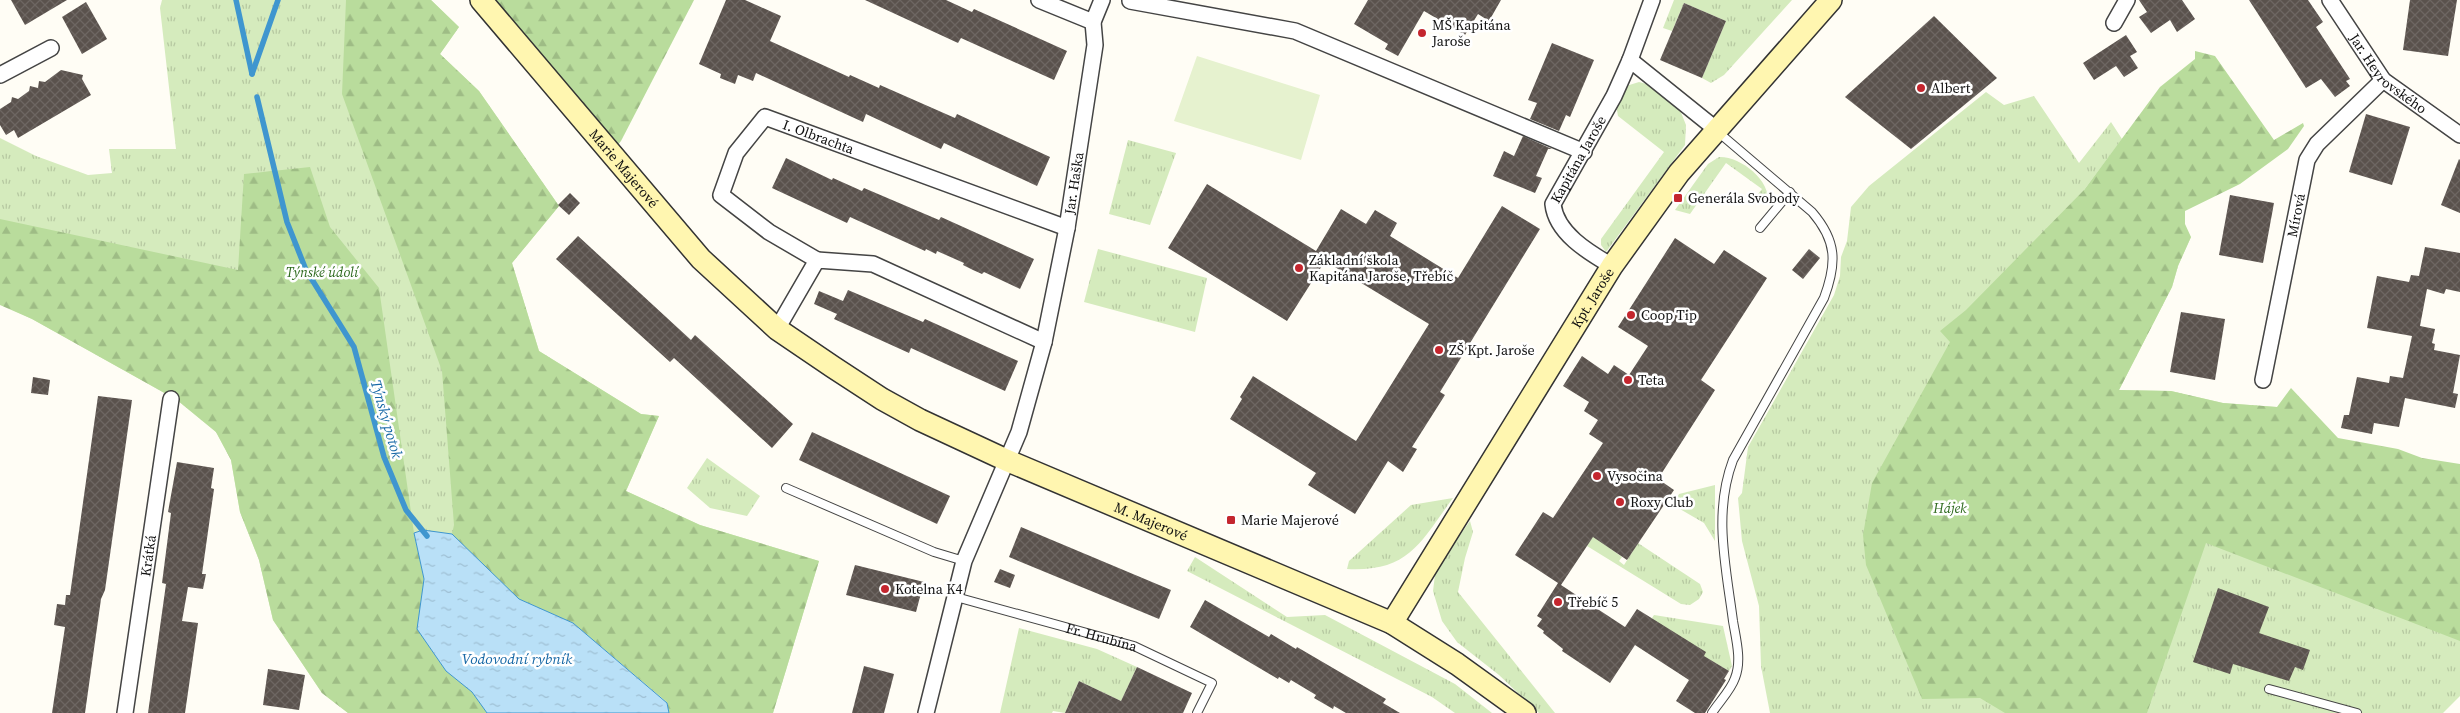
<svg xmlns="http://www.w3.org/2000/svg" width="2460" height="713" font-family="'Source Serif 4',serif">
	<defs>
		<pattern id="grass-tufts" width="24" height="20" patternUnits="userSpaceOnUse" patternTransform="scale(1.25)"><rect width="24" height="20" fill="#d5ebbd"/><path d="M3 7l-1-3M5 7V3M7 7l1-3M15 17l-1-3M17 17v-4M19 17l1-3" fill="none" stroke="#b6c8a1"/></pattern>
		<pattern id="forest-firs" width="22" height="20" patternUnits="userSpaceOnUse" patternTransform="scale(1.25)"><rect width="22" height="20" fill="#b9dc9c"/><path d="M5 1l3.5 6h-7zM16 11l3.5 6h-7z" fill="#9ebc85"/></pattern>
		<pattern id="water-ripples" width="26" height="14" patternUnits="userSpaceOnUse" patternTransform="scale(1.25)"><rect width="26" height="14" fill="#b9e0f7"/><path d="M2 4q2-2 4 0t4 0M15 11q2-2 4 0t4 0" fill="none" stroke="#9ebfd3"/></pattern>
		<pattern id="building-cross-hatch" width="8" height="8" patternUnits="userSpaceOnUse" patternTransform="scale(1.25)"><rect width="8" height="8" fill="#5a524d"/><path d="M0 0l8 8M0 8l8-8" fill="none" stroke="#6d6662"/></pattern>
	</defs>
	<rect width="100%" height="100%" fill="#fffdf5"/>
	<g fill="url(#grass-tufts)">
		<path d="M162,0H431L459,27L440,54L479,91L559,206L512,263L539,351L641,414L659,416L626,491L700,525L819,561L773,713H348L322,693L273,620L259,560L240,512L231,460L216,432L177,400L32,319L0,304V138L36,156L88,175L112,173L109,149H176L160,8Z"/>
		<path d="M1674,0H1792L1724,75L1711,83L1702,78L1726,21L1684,3L1672,31L1663,28Z"/>
		<path d="M1639,82L1654,86L1680,110L1686,125L1685,145L1606,252L1601,245V239L1664,152L1618,116L1615,99L1623,87Z"/>
		<path d="M1986,92L2004,105L2034,96L2079,163L2111,122L2122,139L2084,190L2191,237L2178,266L2172,287L2119,390L2171,391L2223,403L2277,407L2299,425L2460,484V696L2443,713H1770L1761,666L1759,606L1742,541L1738,498L1742,493L1748,447L1834,295L1840,276L1841,257L1847,241L1851,207L1869,186Z"/>
		<path d="M1128,140L1176,153L1150,225L1109,214Z"/>
		<path d="M1719,157C1740,156 1771,180 1768,203L1758,194L1762,189L1726,163L1690,214L1675,210L1708,164Z"/>
		<path d="M1098,249L1207,278L1195,332L1084,302Z"/>
		<path d="M707,458L760,496L747,516L710,508L687,488Z"/>
		<path d="M1715,485V541L1704,523L1673,505L1679,494Z"/>
		<path d="M1453,498C1420,543 1409,572 1347,569L1349,561L1411,505Z"/>
		<path d="M1470,521L1473,532L1465,558L1458,592L1555,713H1539L1499,675L1457,642L1442,621L1433,591L1435,575L1446,554Z"/>
		<path d="M1593,536L1622,557L1619,561L1624,565L1638,543L1700,584L1703,592L1699,599L1690,605L1681,604L1587,546Z"/>
		<path d="M1195,557L1287,617L1325,615L1455,684L1492,713H1455L1432,697L1187,571Z"/>
		<path d="M1654,615L1723,626L1732,666L1729,671L1712,661L1707,667L1652,618Z"/>
		<path d="M1019,628L1097,649L1137,667L1121,701L1079,681L1065,713L1053,711L1052,713H1000Z"/>
	</g>
	<g fill="url(#forest-firs)">
		<path d="M346,0H431L459,27L440,54L479,91L559,206L512,263L539,351L641,414L659,416L626,491L700,525L819,561L773,713H669L667,702L573,623L519,599L452,534L454,525L442,371L342,94Z"/>
		<path d="M481,0H694L621,141L610,155Z"/>
		<path d="M2195,51L2215,56L2274,140L2303,123L2304,126L2288,149L2240,184L2185,211V224L2191,237L2178,266L2172,287L2119,390L2171,391L2223,403L2277,407L2291,388L2338,438L2398,449L2422,458L2460,464V641L2206,543L2147,713H2005L1980,698L1922,699L1866,565L1863,535L1872,483L1950,342L1940,331L1966,310L2084,190L2160,87L2195,59Z"/>
		<path d="M310,167L330,227L379,288L414,533L424,579L417,629L446,671L472,692L487,713H348L322,693L273,620L259,560L240,512L231,460L216,432L177,400L32,319L0,305V219L238,270L244,174Z"/>
	</g>
	<path fill="#e6f2cf" d="M1197,56L1320,95L1301,160L1174,121Z"/>
	<path fill="url(#water-ripples)" stroke="#3f96cf" d="M423,530L452,534L519,599L573,623L667,703L669,713H487L472,692L446,671L417,629L424,579L414,533Z"/>
	<g fill="none" stroke-linecap="round" stroke-linejoin="round">
		<g stroke="#3f96cf" stroke-width="5.5">
			<path d="M236,0L252,74"/>
			<path d="M252,74L278,0"/>
			<path d="M257,97L287,222L306,270L354,347L384,457L406,510L427,536"/>
		</g>
	</g>
	<g fill="url(#building-cross-hatch)">
		<path d="M11,0H67L25,25Z"/>
		<path d="M726,0H745L781,16L770,41L849,77L850,75L879,88L880,85L955,118L957,114L1050,157L1037,186L944,143L941,149L866,114L863,122L756,73L753,81L738,75L735,84L720,78L721,74L699,64Z"/>
		<path d="M865,0H946L972,12L974,9L1067,51L1054,80L961,38L958,43Z"/>
		<path d="M1368,0H1501L1489,21L1478,14L1465,35L1424,11L1398,56L1385,49L1388,44L1354,24Z"/>
		<path d="M2139,0H2182L2195,19L2177,32L2170,20L2151,33L2139,17L2147,12Z"/>
		<path d="M2249,0H2308L2323,22L2316,27L2350,79L2346,81L2350,86L2335,97L2321,79L2306,88Z"/>
		<path d="M2410,0H2457L2448,56L2403,50Z"/>
		<path d="M86,2L107,39L82,54L62,17Z"/>
		<path d="M1684,3L1726,21L1702,78L1660,60Z"/>
		<path d="M1934,16L1997,78L1911,149L1845,97Z"/>
		<path d="M2126,35L2137,52L2130,56L2138,68L2124,77L2116,66L2094,80L2083,63Z"/>
		<path d="M1552,43L1594,60L1570,117L1566,115L1559,131L1530,119L1537,103L1528,100Z"/>
		<path d="M61,70L83,75L82,79L91,95L18,138L14,130L6,135L0,125V109L11,102L12,97L18,99L29,91L30,86L38,88L39,81L45,82Z"/>
		<path d="M2366,114L2410,127L2392,185L2349,172Z"/>
		<path d="M1523,136L1552,149H1548L1536,176L1542,178L1535,193L1493,176L1504,151L1514,156Z"/>
		<path d="M786,158L832,180L833,178L862,191L864,188L939,220L941,217L1034,259L1020,289L984,272L982,274L973,270L963,265L964,263L937,251L936,254L926,249L925,251L850,217L847,223L772,188Z"/>
		<path d="M2459,159L2460,160V213L2441,205Z"/>
		<path d="M1207,184L1316,251L1341,209L1366,224L1375,210L1397,223L1390,236L1458,278L1502,206L1540,229L1440,392L1445,395L1412,447L1417,449L1403,472L1388,461L1355,514L1308,485L1316,473L1230,419L1242,399L1240,397L1253,376L1356,441L1429,324L1325,261L1287,321L1168,248Z"/>
		<path d="M570,193L580,203L569,215L558,205Z"/>
		<path d="M2230,195L2274,203L2263,263L2219,255Z"/>
		<path d="M578,236L691,340L695,335L793,424L772,448L674,358L670,362L556,259Z"/>
		<path d="M1675,238L1714,264L1724,250L1767,278L1701,380L1715,390L1658,479L1674,490L1627,560L1593,537L1561,585L1625,627L1637,609L1706,652L1704,656L1729,671L1724,679L1726,680L1705,713H1695L1676,701L1689,680L1635,645L1610,683L1562,651L1563,649L1543,633L1544,631L1537,626L1542,619L1537,616L1558,583L1515,555L1543,512L1553,518L1603,443L1589,434L1598,420L1584,411L1589,402L1563,386L1582,356L1608,374L1614,365L1629,375L1648,346L1618,327Z"/>
		<path d="M2425,247L2460,253V292L2446,289L2444,294L2427,289L2420,326L2435,329L2432,343L2435,344L2434,350L2460,355L2453,393L2458,394L2455,408L2405,398L2399,427L2374,423L2372,434L2341,428L2344,415H2349L2357,377L2389,383L2390,376L2403,378L2412,336L2367,328L2377,276L2409,282L2411,275L2419,276Z"/>
		<path d="M1809,249L1820,258L1803,279L1792,270Z"/>
		<path d="M848,290L923,322L925,319L1018,361L1005,391L911,348L909,353L834,319L837,314L814,304L819,291L843,301Z"/>
		<path d="M2181,312L2225,319L2215,380L2170,372Z"/>
		<path d="M33,377L50,380L48,395L31,393Z"/>
		<path d="M98,396L132,400L105,590L101,599L85,713H52L65,627L54,625L57,604L65,605L66,595H70Z"/>
		<path d="M812,432L950,496L937,524L799,460Z"/>
		<path d="M177,462L214,468L211,488L214,489L202,574H206L203,589L188,587L182,621L198,623L185,713H148L166,584L162,583L171,513L168,512Z"/>
		<path d="M1021,527L1171,590L1159,619L1009,557Z"/>
		<path d="M855,565L924,582L916,612L846,595Z"/>
		<path d="M1000,569L1015,575L1010,588L994,582Z"/>
		<path d="M2218,588L2269,607L2259,633L2310,650L2303,670L2295,667L2289,681L2233,664L2230,674L2193,662Z"/>
		<path d="M1205,600L1269,637L1271,634L1296,649L1297,647L1386,699L1383,703L1400,713H1346L1334,706L1333,709L1314,698L1316,695L1291,680L1289,683L1279,677L1278,679L1190,627Z"/>
		<path d="M864,666L894,674L884,713H852Z"/>
		<path d="M1137,667L1192,693L1183,713H1065L1079,681L1121,701Z"/>
		<path d="M268,669L305,675L299,710L263,705Z"/>
	</g>
	<g fill="none" stroke-linecap="round" stroke-linejoin="round">
		<g stroke="#444" stroke-width="10">
			<g id="lane">
				<path d="M1760,228L1790,192"/>
				<path d="M786,488L934,552L964,561"/>
				<path id="s1" d="M956,597L1134,646L1212,683L1197,713"/>
				<path d="M2269,689L2357,713"/>
				<path d="M1712,713C1719,702 1731,690 1735,678C1742,661 1736,639 1733,621C1726,567 1713,513 1733,460L1824,298C1837,263 1837,241 1812,212L1718,132"/>
			</g>
		</g>
		<g stroke="#444" stroke-width="18">
			<g id="street">
				<path d="M1039,0L1093,22"/>
				<path id="s2" d="M2330,0L2383,80L2460,135"/>
				<path d="M1130,1L1295,31L1584,152"/>
				<path d="M2114,23L2127,0"/>
				<path d="M1630,60L1717,130"/>
				<path d="M0,75L51,48"/>
				<path id="s3" d="M817,260L769,232L721,195L736,153L765,117L1067,228"/>
				<path id="s4" d="M1612,266C1588,252 1556,233 1553,204L1614,96L1630,60L1652,0"/>
				<path d="M777,329L817,260L873,264L1044,342"/>
				<path id="s5" d="M2263,380L2307,160L2317,144L2383,80"/>
				<path id="s6" d="M125,713L171,399"/>
				<path id="s7" d="M926,713L964,561L1019,432L1044,342L1067,228L1095,45L1093,22L1102,0"/>
			</g>
		</g>
		<g stroke="#333" stroke-width="24">
			<g id="secondary">
				<path id="s8" d="M481,0L701,259L777,329L833,367L882,399L920,420L1006,460L1392,623L1457,664L1525,713"/>
				<path id="s9" d="M1392,623L1612,266L1679,173L1831,0"/>
			</g>
		</g>
		<use href="#lane" stroke="#fff" stroke-width="8"/>
		<use href="#street" stroke="#fff" stroke-width="15"/>
		<use href="#secondary" stroke="#fff6b0" stroke-width="21"/>
	</g>
	<g fill="#c4262e" stroke="#fff" stroke-width="2">
		<circle cx="1422" cy="33" r="5"/>
		<circle cx="1921" cy="88" r="5"/>
		<rect x="1673" y="193" width="10" height="10" rx="2.5"/>
		<circle cx="1299" cy="268" r="5"/>
		<circle cx="1631" cy="315" r="5"/>
		<circle cx="1439" cy="350" r="5"/>
		<circle cx="1628" cy="380" r="5"/>
		<circle cx="1597" cy="476" r="5"/>
		<circle cx="1620" cy="502" r="5"/>
		<rect x="1226" y="515" width="10" height="10" rx="2.5"/>
		<circle cx="885" cy="589" r="5"/>
		<circle cx="1558" cy="602" r="5"/>
	</g>
	<g text-anchor="middle" dominant-baseline="central" stroke-width="5" stroke-linejoin="round" paint-order="stroke">
		<g font-size="14" fill="#111" stroke="#fff" text-anchor="start">
			<text x="1432" y="25">MŠ Kapitána<tspan x="1432" dy="16">Jaroše</tspan></text>
			<text x="1931" y="88">Albert</text>
			<text x="1688" y="198">Generála Svobody</text>
			<text x="1309" y="260">Základní škola<tspan x="1309" dy="16">Kapitána Jaroše, Třebíč</tspan></text>
			<text x="1641" y="315">Coop Tip</text>
			<text x="1449" y="350">ZŠ Kpt. Jaroše</text>
			<text x="1638" y="380">Teta</text>
			<text x="1607" y="476">Vysočina</text>
			<text x="1630" y="502">Roxy Club</text>
			<text x="1241" y="520">Marie Majerové</text>
			<text x="895" y="589">Kotelna K4</text>
			<text x="1568" y="602">Třebíč 5</text>
		</g>
		<g font-size="14" fill="#111" stroke="#fff">
			<text stroke="none"><textPath href="#s2" startOffset="95">Jar. Heyrovského</textPath></text>
			<text stroke="none"><textPath href="#s3" startOffset="264">I. Olbrachta</textPath></text>
			<text stroke="none"><textPath href="#s4" startOffset="140">Kapitána Jaroše</textPath></text>
			<text stroke="none"><textPath href="#s8" startOffset="221">Marie Majerové</textPath></text>
			<text stroke="none"><textPath href="#s7" startOffset="552">Jar. Haška</textPath></text>
			<text stroke="none"><textPath href="#s5" startOffset="168">Mírová</textPath></text>
			<text stroke="none"><textPath href="#s9" startOffset="382">Kpt. Jaroše</textPath></text>
			<text stroke="none"><textPath href="#s8" startOffset="865">M. Majerové</textPath></text>
			<text stroke="none"><textPath href="#s6" startOffset="159">Krátká</textPath></text>
			<text stroke="none"><textPath href="#s1" startOffset="151">Fr. Hrubína</textPath></text>
		</g>
		<g font-size="14" font-style="italic" fill="#2f6b1f" stroke="#fff">
			<text x="322" y="272">Týnské údolí</text>
			<text x="1950" y="508">Hájek</text>
		</g>
		<g font-size="15" font-style="italic" fill="#1768a6" stroke="#fff">
			<text transform="translate(387 419) rotate(74)">Týnský potok</text>
			<text x="517" y="658">Vodovodní rybník</text>
		</g>
	</g>
</svg>
